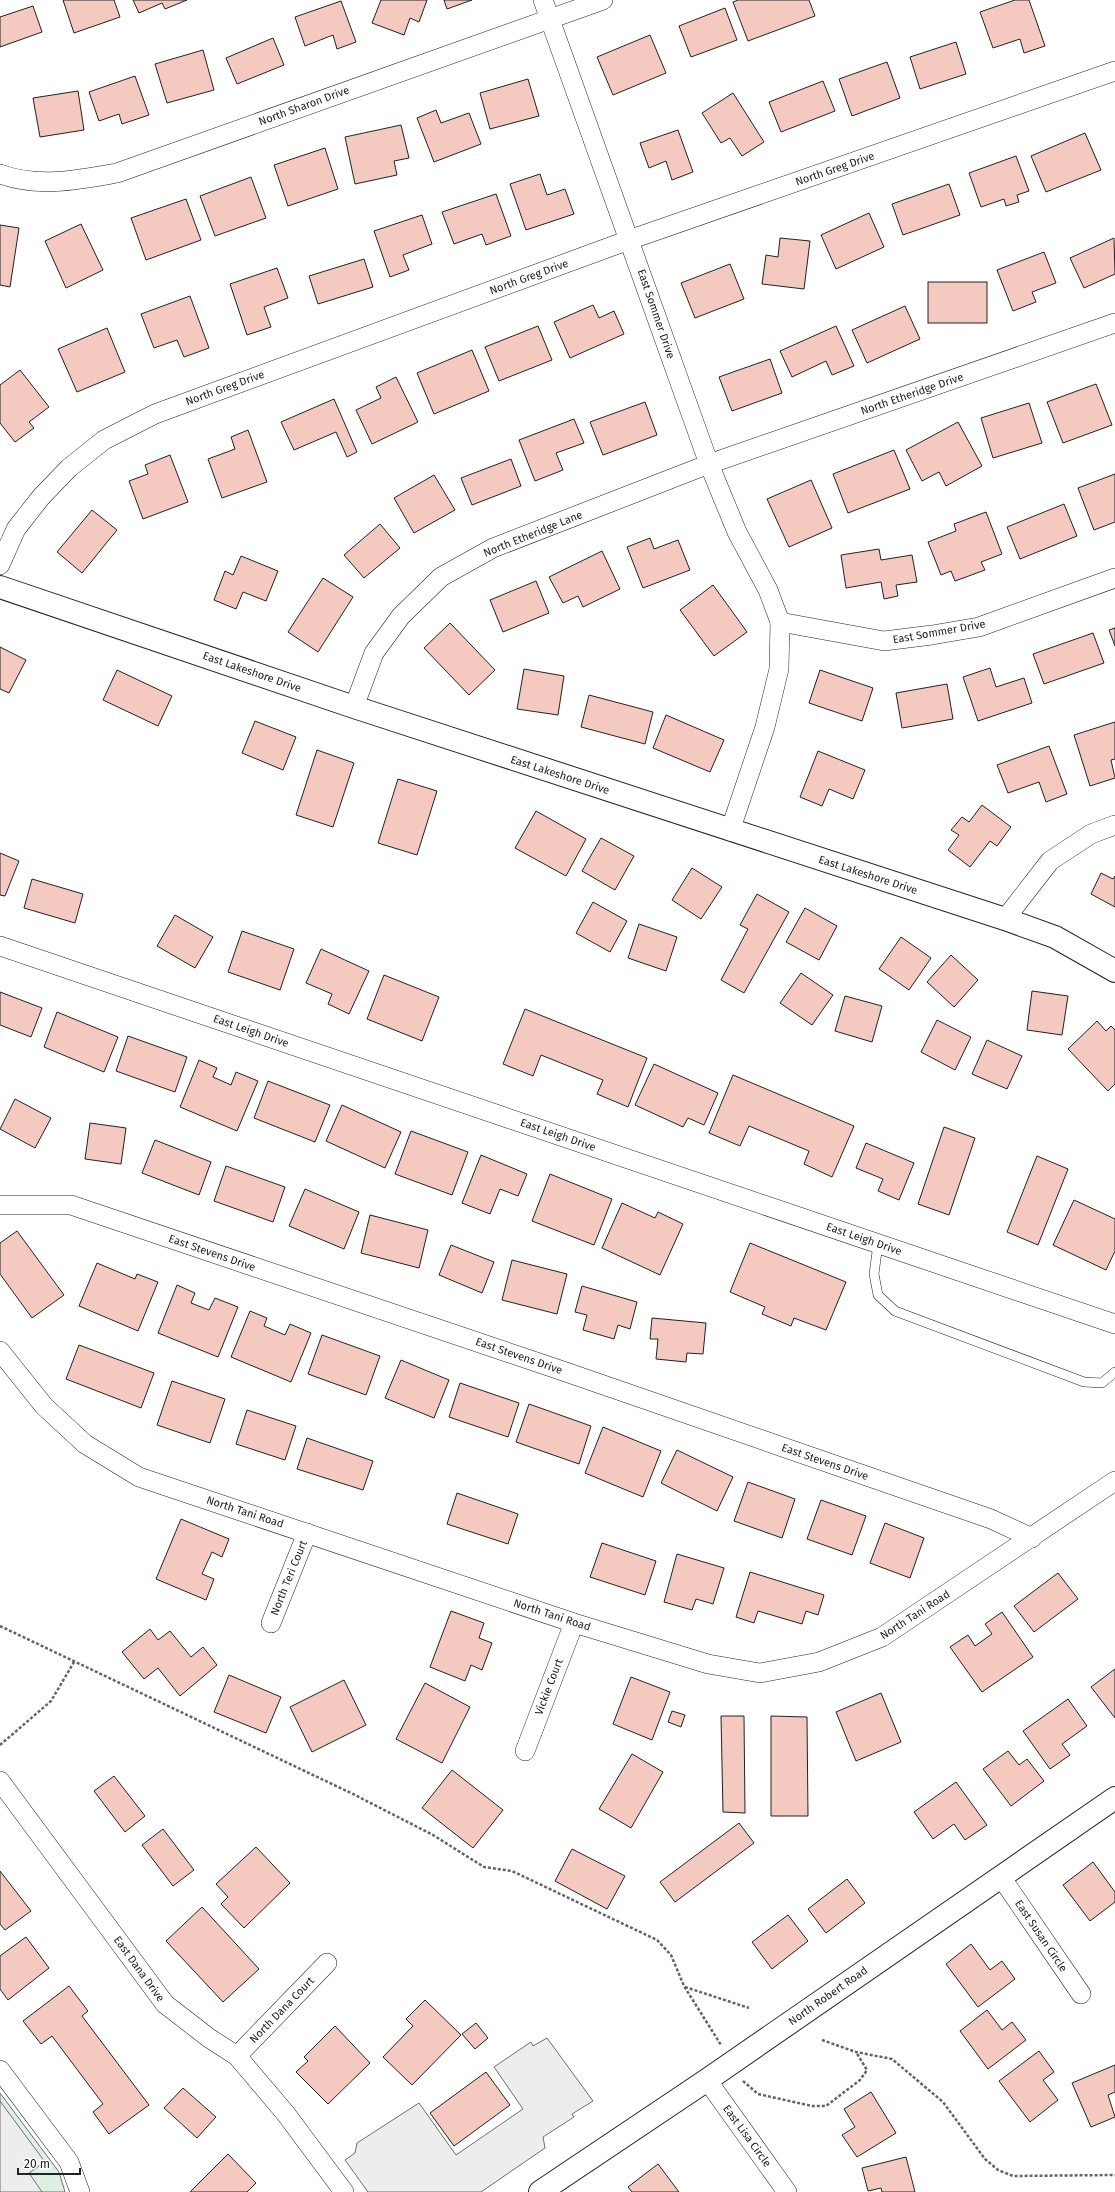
<svg xmlns="http://www.w3.org/2000/svg" width="1115" height="2192" font-family="'Fira Sans',sans-serif">
	<rect width="100%" height="100%" fill="#fff"/>
	<path fill="#e0efe3" stroke="#6f6f6f" d="M0,2093L59,2172L65,2192H0Z"/>
	<g fill="#ededed" stroke="#6f6f6f">
		<path d="M547,2038L593,2101L572,2114L574,2117L543,2137L545,2148L481,2192H368L345,2160L355,2153L357,2143L419,2103L456,2155L523,2109L494,2067L531,2042L533,2046Z"/>
		<path d="M0,2101L45,2162L29,2173L42,2192H0Z"/>
	</g>
	<g fill="#f3c9c0" stroke="#222">
		<path d="M63,0H114L120,17L74,33Z"/>
		<path d="M133,0H187L165,9L162,3L139,13Z"/>
		<path d="M381,0H427L419,22L410,18L404,35L372,23Z"/>
		<path d="M444,0H472L447,9Z"/>
		<path d="M738,0H809L815,16L748,41L733,2Z"/>
		<path d="M1015,0H1029L1045,46L1024,53L1020,39L993,48L980,12Z"/>
		<path d="M341,1L356,42L337,49L333,35L305,46L295,17Z"/>
		<path d="M33,6L42,32L0,47V17Z"/>
		<path d="M725,8L737,40L691,57L679,26Z"/>
		<path d="M650,35L666,73L613,95L597,57Z"/>
		<path d="M273,38L284,65L237,84L226,58Z"/>
		<path d="M956,42L966,74L920,89L910,57Z"/>
		<path d="M203,50L214,90L167,103L155,64Z"/>
		<path d="M887,62L900,98L852,116L839,79Z"/>
		<path d="M135,76L149,115L122,124L119,114L99,121L89,92Z"/>
		<path d="M528,79L539,116L490,129L480,93Z"/>
		<path d="M823,81L835,111L781,132L769,102Z"/>
		<path d="M78,91L84,130L40,137L33,98Z"/>
		<path d="M733,93L764,142L742,156L730,138L721,143L702,113Z"/>
		<path d="M436,110L441,123L469,113L481,144L434,162L417,118Z"/>
		<path d="M401,125L409,158L394,161L397,175L355,184L345,137Z"/>
		<path d="M678,130L693,172L672,180L666,161L649,168L640,143Z"/>
		<path d="M1085,133L1101,170L1046,192L1031,156Z"/>
		<path d="M325,148L338,189L288,206L274,165Z"/>
		<path d="M1016,156L1029,191L1017,195L1019,202L1006,206L1004,199L981,207L969,173Z"/>
		<path d="M540,174L547,195L565,189L574,214L526,230L510,184Z"/>
		<path d="M251,177L266,218L215,236L200,196Z"/>
		<path d="M949,184L960,215L903,235L892,204Z"/>
		<path d="M496,194L511,236L486,245L482,234L454,244L442,212Z"/>
		<path d="M186,199L201,240L146,260L131,218Z"/>
		<path d="M869,213L884,247L836,269L821,235Z"/>
		<path d="M422,215L432,244L403,255L409,270L390,277L374,231Z"/>
		<path d="M81,224L103,270L66,288L45,241Z"/>
		<path d="M0,225L19,228L10,287L0,285Z"/>
		<path d="M780,238L810,241L804,289L762,284L766,255L778,257Z"/>
		<path d="M1114,238L1115,274L1084,288L1070,258Z"/>
		<path d="M1044,252L1056,283L1032,292L1036,302L1013,311L997,270Z"/>
		<path d="M364,259L373,287L318,304L309,276Z"/>
		<path d="M730,264L744,299L695,318L681,283Z"/>
		<path d="M277,268L288,298L264,307L271,327L247,335L230,284Z"/>
		<rect x="928" y="282" width="59" height="41"/>
		<path d="M190,296L209,348L184,357L177,340L154,348L141,314Z"/>
		<path d="M593,305L599,318L614,311L624,334L570,358L554,322Z"/>
		<path d="M905,306L920,339L867,363L852,330Z"/>
		<path d="M538,326L552,360L499,381L485,347Z"/>
		<path d="M836,326L854,366L832,375L826,361L792,377L780,351Z"/>
		<path d="M107,328L125,372L77,392L58,349Z"/>
		<path d="M472,350L489,391L434,414L417,373Z"/>
		<path d="M770,359L782,393L732,411L719,377Z"/>
		<path d="M20,370L49,407L29,422L34,428L15,442L0,423V385Z"/>
		<path d="M396,377L418,422L372,444L356,410L381,398L376,387Z"/>
		<path d="M1096,384L1112,425L1063,443L1047,402Z"/>
		<path d="M334,399L357,452L347,457L336,432L294,450L281,422Z"/>
		<path d="M645,402L657,435L603,455L590,422Z"/>
		<path d="M1029,403L1042,443L993,458L981,418Z"/>
		<path d="M574,419L584,443L556,453L563,470L535,481L519,440Z"/>
		<path d="M958,422L982,466L946,486L939,472L922,481L906,450Z"/>
		<path d="M248,430L267,482L222,498L208,459L235,449L231,437Z"/>
		<path d="M894,450L910,489L848,513L833,474Z"/>
		<path d="M170,455L188,502L143,519L129,481L148,474L145,465Z"/>
		<path d="M511,459L521,486L472,505L461,478Z"/>
		<path d="M1115,474V522L1094,530L1078,488Z"/>
		<path d="M434,475L455,510L414,533L394,498Z"/>
		<path d="M811,480L832,528L789,547L767,499Z"/>
		<path d="M1064,504L1077,536L1020,559L1007,527Z"/>
		<path d="M92,510L117,530L82,573L57,552Z"/>
		<path d="M986,512L1002,554L981,562L985,570L955,581L951,571L941,575L928,542L956,531L954,524Z"/>
		<path d="M380,524L400,548L364,578L344,555Z"/>
		<path d="M650,538L654,549L678,540L690,570L643,588L627,547Z"/>
		<path d="M879,549L881,560L912,555L917,582L896,585L898,596L884,599L881,582L846,588L841,555Z"/>
		<path d="M602,551L620,589L583,607L578,596L563,603L549,577Z"/>
		<path d="M241,556L278,571L266,601L243,592L236,609L214,600L225,571L233,575Z"/>
		<path d="M323,578L353,597L318,652L288,632Z"/>
		<path d="M536,581L549,613L503,632L490,600Z"/>
		<path d="M713,585L747,632L714,656L680,610Z"/>
		<path d="M450,623L495,670L469,695L424,648Z"/>
		<path d="M1115,628V646L1109,630Z"/>
		<path d="M1093,633L1104,663L1044,684L1033,654Z"/>
		<path d="M0,647L26,660L9,693L0,689Z"/>
		<path d="M990,668L996,687L1024,678L1032,703L978,721L963,677Z"/>
		<path d="M524,669L564,676L558,715L517,709Z"/>
		<path d="M117,670L172,696L158,726L103,700Z"/>
		<path d="M820,670L873,688L862,721L809,703Z"/>
		<path d="M947,684L953,719L902,728L896,693Z"/>
		<path d="M589,695L653,712L645,744L581,727Z"/>
		<path d="M666,715L724,740L710,772L653,748Z"/>
		<path d="M255,721L296,737L283,770L242,753Z"/>
		<path d="M1115,722V759L1111,760L1115,778L1090,786L1074,735Z"/>
		<path d="M1049,746L1067,794L1046,802L1039,782L1008,793L997,765Z"/>
		<path d="M317,750L354,763L333,827L296,815Z"/>
		<path d="M818,751L865,770L853,799L829,789L822,806L800,797Z"/>
		<path d="M398,779L437,791L417,855L378,843Z"/>
		<path d="M982,805L1011,827L997,846L990,841L970,867L948,850L959,835L951,830L962,817L969,822Z"/>
		<path d="M536,811L586,839L566,876L515,848Z"/>
		<path d="M601,838L634,856L615,890L582,871Z"/>
		<path d="M0,853L19,861L5,896L0,895Z"/>
		<path d="M692,868L722,887L701,919L672,900Z"/>
		<path d="M1101,873L1113,879L1115,876V907L1091,894Z"/>
		<path d="M32,879L83,894L75,923L24,908Z"/>
		<path d="M757,894L789,912L744,993L721,980L748,929L740,925Z"/>
		<path d="M593,902L627,921L610,952L576,933Z"/>
		<path d="M805,908L837,926L819,960L786,942Z"/>
		<path d="M175,915L213,937L195,968L157,946Z"/>
		<path d="M639,924L677,937L666,971L628,958Z"/>
		<path d="M242,931L294,949L280,990L228,972Z"/>
		<path d="M901,937L931,958L909,990L879,969Z"/>
		<path d="M321,949L369,971L349,1014L328,1004L332,994L306,983Z"/>
		<path d="M951,955L978,980L954,1007L927,982Z"/>
		<path d="M801,973L833,995L812,1025L780,1003Z"/>
		<path d="M384,975L439,997L422,1041L367,1019Z"/>
		<path d="M1032,991L1068,996L1062,1035L1027,1030Z"/>
		<path d="M0,992L42,1008L31,1037L0,1025Z"/>
		<path d="M845,996L882,1006L872,1042L835,1031Z"/>
		<path d="M525,1009L647,1058L628,1107L597,1094L603,1080L541,1055L533,1076L503,1064Z"/>
		<path d="M57,1012L118,1037L104,1072L44,1047Z"/>
		<path d="M937,1020L971,1037L955,1070L921,1052Z"/>
		<path d="M1097,1021L1106,1031L1111,1026L1115,1030V1084L1108,1091L1068,1049Z"/>
		<path d="M128,1036L187,1057L175,1092L116,1071Z"/>
		<path d="M987,1040L1022,1056L1007,1089L972,1074Z"/>
		<path d="M199,1060L217,1068L213,1077L231,1085L236,1072L258,1081L237,1131L180,1107Z"/>
		<path d="M654,1064L718,1093L704,1125L688,1118L683,1127L635,1105Z"/>
		<path d="M733,1075L854,1126L832,1177L804,1164L809,1151L749,1126L740,1146L709,1133Z"/>
		<path d="M268,1081L330,1105L315,1142L254,1118Z"/>
		<path d="M15,1099L51,1118L35,1148L0,1129Z"/>
		<path d="M342,1105L401,1132L385,1168L326,1141Z"/>
		<path d="M90,1123L126,1128L121,1164L85,1159Z"/>
		<path d="M944,1127L975,1138L949,1215L918,1204Z"/>
		<path d="M411,1131L468,1152L452,1195L395,1174Z"/>
		<path d="M155,1140L211,1162L199,1195L142,1173Z"/>
		<path d="M866,1143L914,1163L899,1200L878,1191L883,1179L856,1168Z"/>
		<path d="M481,1155L527,1174L518,1196L500,1189L490,1214L462,1203Z"/>
		<path d="M1037,1156L1068,1169L1038,1245L1007,1232Z"/>
		<path d="M226,1166L285,1187L273,1222L214,1201Z"/>
		<path d="M550,1174L612,1199L594,1245L532,1221Z"/>
		<path d="M305,1189L359,1212L344,1249L289,1226Z"/>
		<path d="M1074,1200L1115,1219V1251L1106,1270L1053,1245Z"/>
		<path d="M622,1203L655,1218L658,1212L683,1224L660,1275L602,1248Z"/>
		<path d="M370,1215L428,1230L419,1268L361,1253Z"/>
		<path d="M17,1231L64,1295L32,1318L0,1274V1243Z"/>
		<path d="M750,1243L846,1282L826,1330L794,1318L791,1326L762,1314L765,1307L730,1292Z"/>
		<path d="M451,1245L494,1262L482,1293L439,1275Z"/>
		<path d="M512,1260L567,1274L557,1314L502,1300Z"/>
		<path d="M97,1263L135,1279L137,1274L158,1282L138,1331L79,1306Z"/>
		<path d="M177,1285L195,1293L191,1303L209,1310L215,1298L238,1307L218,1357L158,1333Z"/>
		<path d="M582,1286L637,1302L630,1329L618,1325L614,1339L583,1330L587,1315L575,1312Z"/>
		<path d="M250,1311L267,1318L264,1326L285,1335L290,1324L311,1333L291,1382L231,1357Z"/>
		<path d="M652,1318L706,1323L703,1354L687,1353L686,1362L656,1359L658,1339H650Z"/>
		<path d="M322,1335L380,1356L366,1395L308,1374Z"/>
		<path d="M79,1345L154,1373L141,1408L66,1379Z"/>
		<path d="M401,1360L449,1380L434,1418L385,1398Z"/>
		<path d="M172,1381L225,1399L210,1443L157,1425Z"/>
		<path d="M460,1383L519,1403L508,1437L449,1417Z"/>
		<path d="M529,1404L591,1426L579,1464L516,1442Z"/>
		<path d="M247,1410L296,1426L285,1460L236,1444Z"/>
		<path d="M603,1427L661,1451L643,1497L585,1473Z"/>
		<path d="M307,1438L373,1461L363,1490L297,1469Z"/>
		<path d="M677,1450L733,1477L717,1511L661,1483Z"/>
		<path d="M748,1482L795,1499L782,1538L734,1521Z"/>
		<path d="M457,1493L518,1514L508,1544L447,1524Z"/>
		<path d="M821,1500L866,1516L852,1555L807,1539Z"/>
		<path d="M181,1519L229,1539L222,1557L212,1552L202,1574L214,1579L206,1600L156,1579Z"/>
		<path d="M885,1523L924,1538L910,1578L870,1563Z"/>
		<path d="M602,1543L656,1561L645,1595L590,1577Z"/>
		<path d="M677,1554L724,1568L713,1604L696,1599L692,1610L664,1602Z"/>
		<path d="M750,1572L824,1595L818,1615L806,1611L802,1624L758,1611L754,1623L736,1617Z"/>
		<path d="M1058,1573L1078,1599L1034,1632L1014,1606Z"/>
		<path d="M451,1611L484,1623L479,1638L492,1643L482,1670L471,1665L465,1681L430,1667Z"/>
		<path d="M1002,1612L1033,1657L982,1692L950,1647L968,1635L975,1646L992,1634L985,1624Z"/>
		<path d="M150,1629L158,1640L170,1631L191,1657L203,1647L217,1665L180,1696L158,1668L144,1679L122,1652Z"/>
		<path d="M1115,1669V1718L1091,1687Z"/>
		<path d="M229,1675L281,1697L266,1733L214,1712Z"/>
		<path d="M631,1677L670,1692L652,1740L613,1724Z"/>
		<path d="M344,1680L366,1725L312,1752L290,1707Z"/>
		<path d="M425,1683L470,1707L442,1763L396,1739Z"/>
		<path d="M881,1693L901,1742L856,1761L836,1712Z"/>
		<path d="M1068,1699L1087,1726L1062,1744L1070,1755L1050,1769L1023,1731Z"/>
		<path d="M672,1711L685,1715L681,1727L668,1722Z"/>
		<path d="M721,1716H744L745,1813L723,1812Z"/>
		<path d="M771,1716L807,1717L808,1816H771Z"/>
		<path d="M1008,1751L1019,1765L1027,1759L1044,1781L1011,1806L983,1769Z"/>
		<path d="M632,1754L663,1772L631,1828L599,1809Z"/>
		<path d="M452,1770L503,1810L473,1848L422,1808Z"/>
		<path d="M114,1776L145,1816L125,1832L94,1791Z"/>
		<path d="M956,1782L987,1825L965,1840L954,1824L933,1839L914,1812Z"/>
		<path d="M739,1823L754,1843L675,1902L660,1882Z"/>
		<path d="M163,1829L194,1870L173,1886L142,1845Z"/>
		<path d="M256,1847L290,1883L244,1928L221,1904L228,1897L216,1884Z"/>
		<path d="M572,1849L625,1876L607,1909L555,1881Z"/>
		<path d="M1093,1862L1115,1892V1902L1090,1921L1063,1885Z"/>
		<path d="M0,1871L31,1911L5,1930L0,1924Z"/>
		<path d="M847,1879L865,1903L826,1933L808,1909Z"/>
		<path d="M202,1907L259,1969L223,2002L166,1941Z"/>
		<path d="M788,1915L808,1941L772,1969L752,1942Z"/>
		<path d="M26,1937L49,1968L8,2000L0,1989V1956Z"/>
		<path d="M971,1944L990,1970L1002,1961L1015,1979L978,2007L946,1964Z"/>
		<path d="M69,1986L88,2011L82,2016L149,2105L109,2134L93,2112L103,2104L52,2036L41,2044L23,2021Z"/>
		<path d="M425,2000L461,2035L412,2085L383,2057L413,2026L406,2019Z"/>
		<path d="M987,2010L1002,2030L1012,2022L1026,2040L988,2069L960,2031Z"/>
		<path d="M476,2023L488,2038L475,2049L462,2034Z"/>
		<path d="M335,2026L370,2063L328,2104L296,2072L308,2061L304,2057Z"/>
		<path d="M1039,2051L1054,2072L1043,2080L1058,2100L1030,2122L999,2081Z"/>
		<path d="M1115,2065V2092L1108,2095L1115,2117L1091,2127L1072,2083Z"/>
		<path d="M486,2072L510,2105L454,2146L430,2113Z"/>
		<path d="M183,2088L216,2117L197,2138L164,2108Z"/>
		<path d="M871,2092L896,2133L857,2157L842,2135L855,2127L844,2109Z"/>
		<path d="M228,2154L256,2183L247,2192H190Z"/>
		<path d="M906,2157L915,2192H882L881,2188L868,2191L862,2168Z"/>
		<path d="M658,2164L679,2192H632L628,2187Z"/>
	</g>
	<g fill="none" stroke-linecap="round" stroke-linejoin="round">
		<g stroke="#222" stroke-width="10">
			<path id="lane" d="M878,1244L874,1274L878,1295L895,1311L1084,1382L1102,1383L1115,1372"/>
		</g>
		<g stroke="#222" stroke-width="20">
			<g id="street">
				<path d="M543,0L709,464L737,532L768,590L780,622L884,641L932,635L979,627L1115,578"/>
				<path d="M0,174C37,188 78,180 117,173L603,0"/>
				<path d="M0,565L16,529L41,497L69,468L104,440L155,414L629,240L1115,71"/>
				<path d="M354,707L374,653L401,616L441,577L493,548L709,464L1115,323"/>
				<path d="M730,831L765,727L779,669L780,622"/>
				<path d="M1005,919L1050,861L1091,834L1115,825"/>
				<path d="M0,946L1115,1324"/>
				<path d="M0,1205H71L560,1370L991,1519L1032,1538"/>
				<path d="M0,1351L44,1406L85,1444L139,1477L574,1623L708,1664L760,1673L819,1662L882,1637L1115,1481"/>
				<path d="M271,1623L307,1533"/>
				<path d="M525,1751L574,1623"/>
				<path d="M0,1781L165,2004L209,2038L237,2056L286,2114L344,2192"/>
				<path d="M1001,1877L1081,1994"/>
				<path d="M237,2056L327,1963"/>
				<path d="M0,2070L69,2162L80,2192"/>
				<path d="M707,2080L787,2192"/>
			</g>
		</g>
		<g stroke="#222" stroke-width="24">
			<g id="secondary">
				<path d="M0,587L354,707L1005,919L1055,937L1115,971"/>
				<path d="M540,2192L707,2080L1115,1798"/>
			</g>
		</g>
		<g stroke="#646464" stroke-width="2.5" stroke-dasharray="3 2" stroke-linecap="butt">
			<path d="M0,1626L353,1794L433,1835L484,1867L512,1871L657,1940L671,1955L684,1986L721,2045"/>
			<path d="M0,1745L51,1701L74,1662"/>
			<path d="M685,1987L749,2008"/>
			<path d="M822,2040L856,2052L892,2059L943,2102L985,2159L998,2170L1013,2176L1115,2175"/>
			<path d="M743,2081L758,2094L812,2106H826L860,2080L867,2070L856,2052"/>
		</g>
		<use href="#lane" stroke="#fff" stroke-width="9"/>
		<use href="#street" stroke="#fff" stroke-width="19"/>
		<use href="#secondary" stroke="#fff" stroke-width="22"/>
	</g>
	<g text-anchor="middle" dominant-baseline="central" stroke-width="3" stroke-linejoin="round" paint-order="stroke">
		<g font-size="11" fill="#222" stroke="#fff">
			<text transform="translate(304 106) rotate(-20)">North Sharon Drive</text>
			<text transform="translate(835 169) rotate(-19)">North Greg Drive</text>
			<text transform="translate(529 277) rotate(-20)">North Greg Drive</text>
			<text transform="translate(656 314) rotate(71)">East Sommer Drive</text>
			<text transform="translate(225 388) rotate(-20)">North Greg Drive</text>
			<text transform="translate(912 394) rotate(-19)">North Etheridge Drive</text>
			<text transform="translate(533 534) rotate(-22)">North Etheridge Lane</text>
			<text transform="translate(939 632) rotate(-10)">East Sommer Drive</text>
			<text transform="translate(252 672) rotate(19)">East Lakeshore Drive</text>
			<text transform="translate(560 775) rotate(18)">East Lakeshore Drive</text>
			<text transform="translate(868 875) rotate(18)">East Lakeshore Drive</text>
			<text transform="translate(251 1031) rotate(19)">East Leigh Drive</text>
			<text transform="translate(558 1135) rotate(19)">East Leigh Drive</text>
			<text transform="translate(864 1239) rotate(19)">East Leigh Drive</text>
			<text transform="translate(212 1253) rotate(19)">East Stevens Drive</text>
			<text transform="translate(519 1356) rotate(19)">East Stevens Drive</text>
			<text transform="translate(825 1462) rotate(19)">East Stevens Drive</text>
			<text transform="translate(245 1512) rotate(18)">North Tani Road</text>
			<text transform="translate(289 1578) rotate(-68)">North Teri Court</text>
			<text transform="translate(552 1615) rotate(18)">North Tani Road</text>
			<text transform="translate(915 1615) rotate(-33)">North Tani Road</text>
			<text transform="translate(549 1687) rotate(-69)">Vickie Court</text>
			<text transform="translate(1041 1936) rotate(56)">East Susan Circle</text>
			<text transform="translate(139 1969) rotate(54)">East Dana Drive</text>
			<text transform="translate(828 1996) rotate(-35)">North Robert Road</text>
			<text transform="translate(282 2010) rotate(-46)">North Dana Court</text>
			<text transform="translate(747 2136) rotate(54)">East Lisa Circle</text>
		</g>
	</g>
	<path d="M18 2168v6h62v-6" fill="none" stroke="#222222" stroke-width="2"/>
	<text x="24" y="2168" font-size="12" fill="#222222" stroke="#ffffff" stroke-width="3" paint-order="stroke">20 m</text>
</svg>
